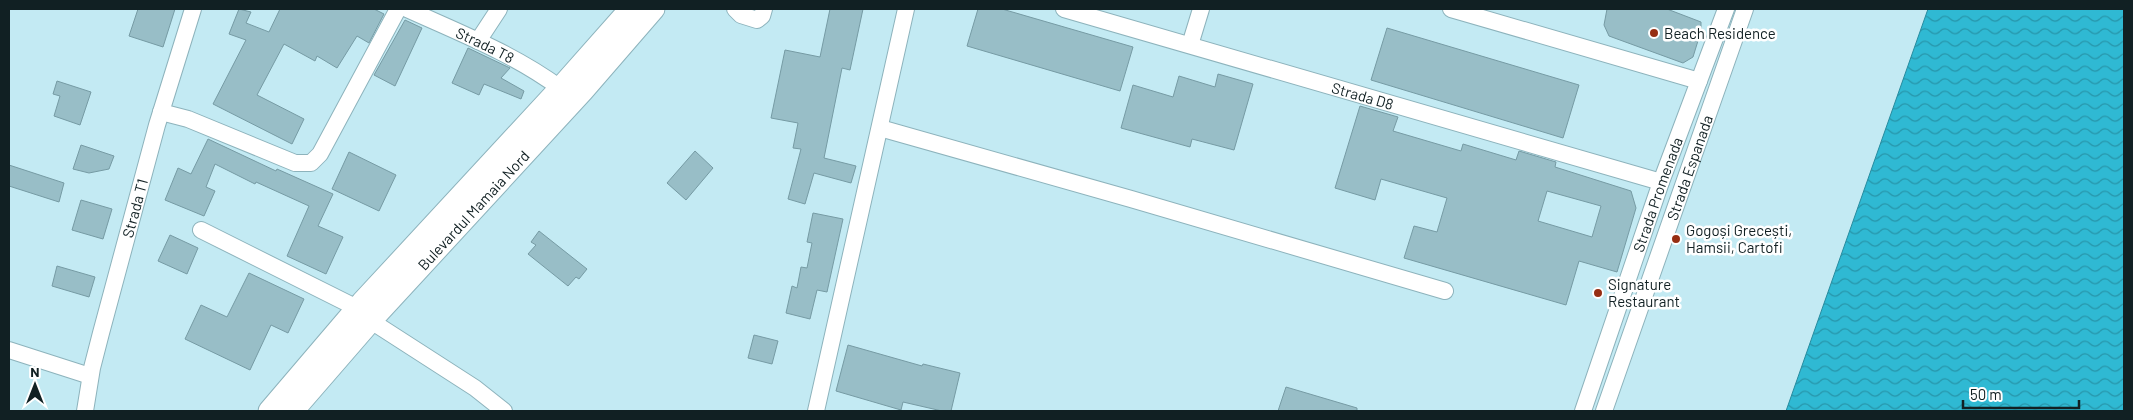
<svg xmlns="http://www.w3.org/2000/svg" width="2133" height="420" font-family="Barlow,sans-serif">
	<defs>
		<pattern id="water-waves" width="16" height="10" patternUnits="userSpaceOnUse" patternTransform="scale(1.25)"><rect width="16" height="10" fill="#2fb9d3"/><path d="M0 5q4-4 8 0t8 0" fill="none" stroke="#2796ab"/></pattern>
	</defs>
	<rect width="100%" height="100%" fill="#c3eaf3"/>
	<path fill="url(#water-waves)" stroke="#268b9e" d="M1928,9H2124V411H1786Z"/>
	<g fill="#98bec7" stroke="#769ba4" fill-rule="evenodd">
		<path d="M138,9H175L163,47L129,36Z"/>
		<path d="M239,9L251,12L246,23L269,32L280,9H374L384,14L369,43L357,36L337,68L317,56L315,61L284,44L257,95L304,119L292,144L213,104L246,40L229,34Z"/>
		<path d="M830,9H863L850,70L842,68L824,158L856,166L851,183L814,173L805,204L788,199L801,149L793,148L798,123L771,118L785,50L820,57Z"/>
		<path d="M978,9H1002L1133,47L1120,91L967,46Z"/>
		<path d="M1607,9H1667L1701,22V31L1693,57L1683,63L1609,36L1604,25Z"/>
		<path d="M405,20L422,28L395,86L374,75Z"/>
		<path d="M1387,28L1579,85L1563,138L1371,80Z"/>
		<path d="M468,48L510,68L501,78L524,91L521,99L484,84L479,95L452,83Z"/>
		<path d="M1218,74L1253,84L1234,150L1192,139L1190,147L1121,128L1133,85L1173,97L1179,76L1215,87Z"/>
		<path d="M57,81L91,92L80,125L54,116L60,96L53,94Z"/>
		<path d="M1360,106L1398,117L1393,131L1461,151L1463,144L1516,160L1519,151L1556,162L1555,167L1631,191L1636,208L1617,272L1579,261L1566,305L1404,258L1414,226L1437,232L1447,198L1381,179L1375,200L1335,188ZM1547,191L1601,206L1592,237L1538,221Z"/>
		<path d="M208,139L276,171L277,169L333,194L318,226L343,237L326,274L287,256L309,206L256,182L255,184L215,164L206,187L215,191L204,216L165,200L178,168L191,174Z"/>
		<path d="M81,145L114,156L109,169L89,173L73,169Z"/>
		<path d="M695,151L713,168L686,200L667,183Z"/>
		<path d="M349,152L396,175L379,211L332,189Z"/>
		<path d="M9,165L64,183L59,202L9,186Z"/>
		<path d="M81,200L112,209L103,239L72,230Z"/>
		<path d="M813,213L843,219L827,292L817,290L810,319L786,313L792,286L797,288L801,267L807,268L812,243L807,242Z"/>
		<path d="M539,231L587,269L579,279L576,277L568,286L528,254L536,245L531,242Z"/>
		<path d="M170,235L198,248L187,274L158,261Z"/>
		<path d="M57,266L95,277L89,297L52,286Z"/>
		<path d="M249,273L304,299L288,333L271,325L250,370L185,339L201,305L227,317Z"/>
		<path d="M754,335L778,341L772,364L748,358Z"/>
		<path d="M848,345L922,366L923,364L960,373L951,411H942L903,402L901,410L836,391Z"/>
		<path d="M1286,387L1357,408V411H1278Z"/>
	</g>
	<g fill="none" stroke-linecap="round" stroke-linejoin="round">
		<g stroke="#8db3bc" stroke-width="18">
			<g id="minor">
				<path id="s1" d="M407,9C460,33 514,54 560,88"/>
				<path d="M735,9L741,15L757,20L762,16L764,9"/>
				<path id="s2" d="M1064,9L1661,182"/>
				<path d="M1451,9L1699,81"/>
				<path d="M478,41L499,9"/>
				<path d="M1190,45L1201,9"/>
				<path d="M161,112L188,119L295,163H311L320,154L398,9"/>
				<path d="M880,128L1131,199L1445,291"/>
				<path d="M201,230L357,308"/>
				<path d="M371,321L475,388L504,411"/>
				<path d="M9,350L90,376"/>
				<path id="s3" d="M85,411L92,368L101,333L157,125L193,9"/>
				<path d="M816,411L906,9"/>
				<path id="s4" d="M1583,411L1661,182L1726,9"/>
				<path id="s5" d="M1604,411L1745,9"/>
			</g>
		</g>
		<g stroke="#8db3bc" stroke-width="23">
			<g id="major">
				<path d="M269,411L362,302L560,88L630,9"/>
				<path id="s6" d="M293,411L371,321L583,91L654,9"/>
			</g>
		</g>
		<use href="#minor" stroke="#fff" stroke-width="16"/>
		<use href="#major" stroke="#fff" stroke-width="21"/>
	</g>
	<g fill="#962e13" stroke="#fff" stroke-width="2">
		<circle cx="1654" cy="33" r="5"/>
		<circle cx="1676" cy="239" r="5"/>
		<circle cx="1598" cy="293" r="5"/>
	</g>
	<g text-anchor="middle" dominant-baseline="central" stroke-width="5" stroke-linejoin="round" paint-order="stroke">
		<g font-size="15" fill="#112023" stroke="#fff" text-anchor="start">
			<text x="1664" y="33">Beach Residence</text>
			<text x="1686" y="230">Gogoși Grecești,<tspan x="1686" dy="17">Hamsii, Cartofi</tspan></text>
			<text x="1608" y="284">Signature<tspan x="1608" dy="17">Restaurant</tspan></text>
		</g>
		<g font-size="15" fill="#112023" stroke="#fff">
			<text stroke="none"><textPath href="#s1" startOffset="86">Strada T8</textPath></text>
			<text stroke="none"><textPath href="#s2" startOffset="311">Strada D8</textPath></text>
			<text stroke="none"><textPath href="#s5" startOffset="258">Strada Espanada</textPath></text>
			<text stroke="none"><textPath href="#s4" startOffset="229">Strada Promenada</textPath></text>
			<text stroke="none"><textPath href="#s3" startOffset="209">Strada T1</textPath></text>
			<text stroke="none"><textPath href="#s6" startOffset="270">Bulevardul Mamaia Nord</textPath></text>
		</g>
	</g>
	<rect width="2133" height="420" fill="none" stroke="#112023" stroke-width="20"/>
	<g transform="translate(35 385)" stroke="#ffffff" stroke-width="4" paint-order="stroke">
	<path d="M0-4L9 19L0 12L-9 19Z" fill="#112023"/>
	<text y="-8" font-size="14" font-weight="bold" text-anchor="middle" fill="#112023">N</text>
	</g>
	<path d="M1963 400v8h116v-8" fill="none" stroke="#112023" stroke-width="2.5"/>
	<text x="1970" y="400" font-size="15" fill="#112023" stroke="#ffffff" stroke-width="4" paint-order="stroke">50 m</text>
</svg>
